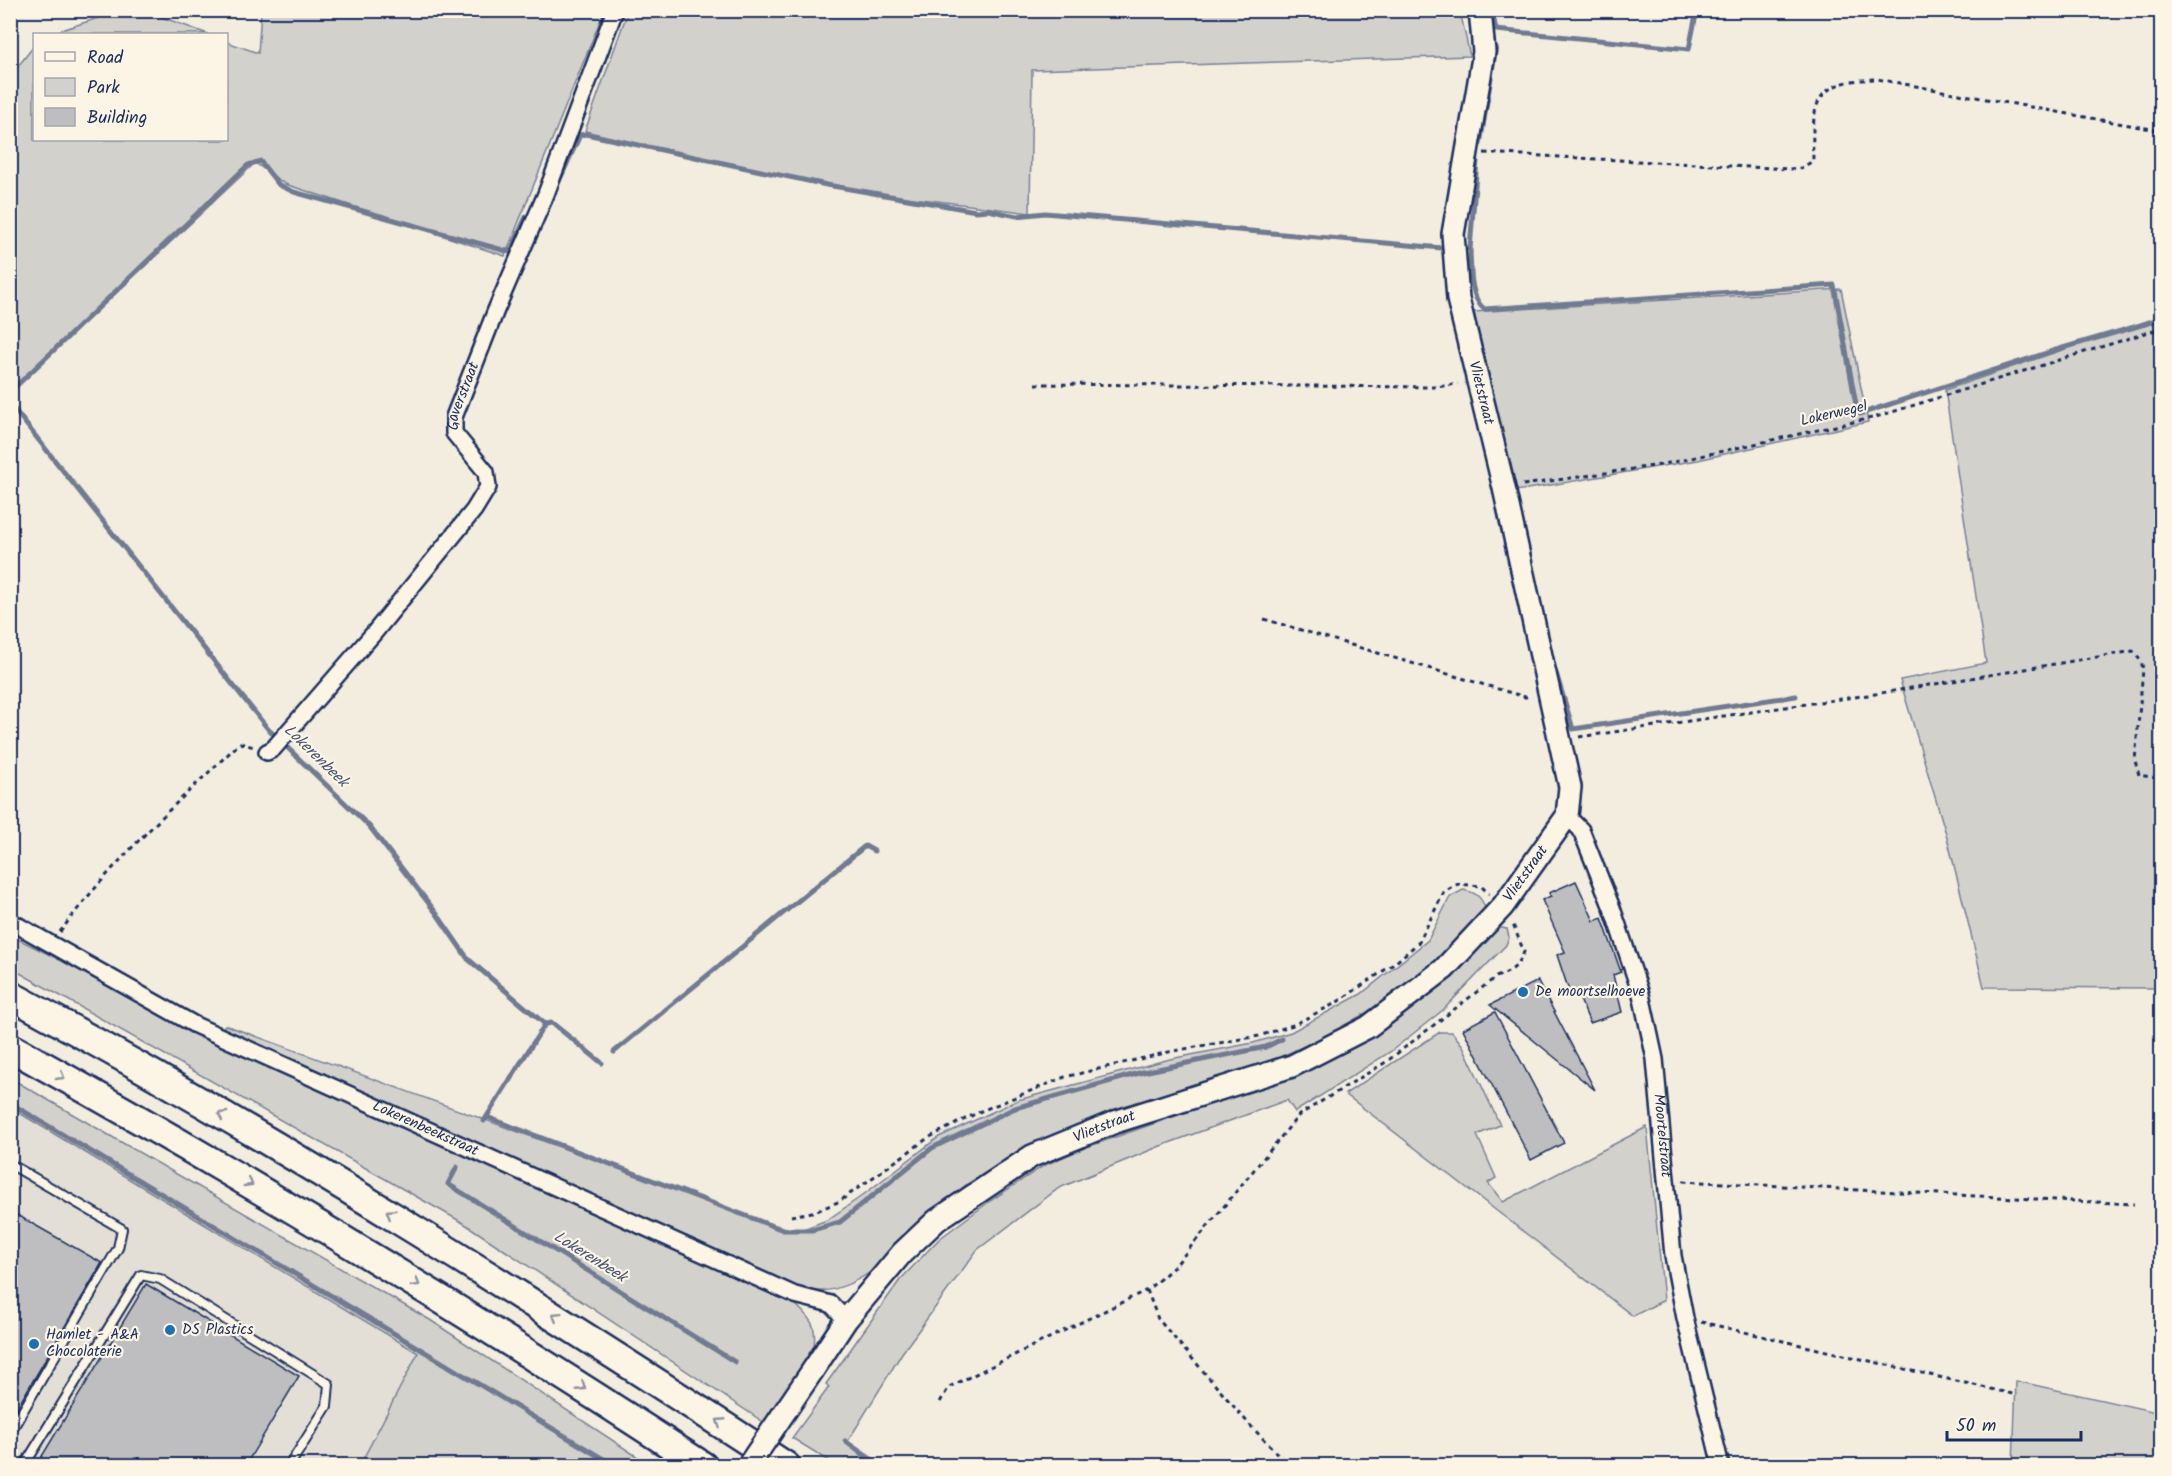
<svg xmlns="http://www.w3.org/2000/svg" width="2172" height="1476" font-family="Kalam,sans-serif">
	<rect width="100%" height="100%" fill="#f3ede0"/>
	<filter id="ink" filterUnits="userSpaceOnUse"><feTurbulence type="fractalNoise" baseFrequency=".0167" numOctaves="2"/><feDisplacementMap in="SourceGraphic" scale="12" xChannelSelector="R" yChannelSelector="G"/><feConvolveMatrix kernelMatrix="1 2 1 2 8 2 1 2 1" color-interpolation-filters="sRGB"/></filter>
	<g filter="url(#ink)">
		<path fill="#e3dfd6" d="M10,1108L418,1354L360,1465H11Z"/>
		<g fill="#d3d1cc" stroke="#778095" stroke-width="1.5">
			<path d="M122,10L145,11L208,34H50Z"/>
			<path d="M261,11H604L505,256L285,184L255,163L13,390L10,387L11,75L34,46V140H226L227,42L258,53Z"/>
			<path d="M628,11H1460L1470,56L1032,70L1030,213L828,187L585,131Z"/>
			<path d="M1841,289L1868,422L1698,460L1516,491L1474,312Z"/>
			<path d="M2161,316V988L1984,987L1947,837L1900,680L1986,663L1945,390Z"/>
			<path d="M1463,890C1475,892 1481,896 1485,908C1465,931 1446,954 1422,973C1367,1018 1303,1050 1236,1074C1143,1109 1054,1127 969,1183C922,1215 881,1286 822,1291C814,1292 804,1289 795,1288L222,1029L225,1025L768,1223L798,1231L827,1220L859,1198L939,1137L1018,1100L1170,1059L1253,1043L1291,1032L1361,994L1428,940L1450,897Z"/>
			<path d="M1496,927L1507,929L1509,937L1506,945L1443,1010L1390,1052L1295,1112L1287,1100L1158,1147L1059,1188L977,1250L902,1353L848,1441L883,1465H836L792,1438L829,1387L826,1384L900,1280L939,1239L990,1201L1043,1166L1084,1148L1310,1069L1359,1045L1440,986Z"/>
			<path d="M10,935L158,1009L792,1301C799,1308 810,1317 813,1326C823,1361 786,1398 768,1425L465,1224L11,968Z"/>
			<path d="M1440,1032H1452L1463,1046L1500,1125L1477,1135L1496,1178L1488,1183L1503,1202L1647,1127L1664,1300L1633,1316L1345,1094Z"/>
			<path d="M10,1078L430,1320L650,1465H360L418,1353L11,1108Z"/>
			<path d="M2016,1381L2161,1413V1465H2013Z"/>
		</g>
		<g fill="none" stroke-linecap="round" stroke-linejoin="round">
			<g stroke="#707a91" stroke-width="5">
				<path d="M1492,10L1496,30L1689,49L1697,10"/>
				<path d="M1480,144L1496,47"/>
				<path d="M552,197L580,135L586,134L827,185L976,211L988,210L1017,216L1045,213L1442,248"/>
				<path d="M1463,248L1470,249C1471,266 1469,297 1484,309L1834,285L1857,410L1860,414L2056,350L2162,319"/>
				<path d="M1470,249L1477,160"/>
				<path d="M10,392L248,165L260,161L279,185L294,192L510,252L526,217"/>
				<path d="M10,404L268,729L369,826L437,914L468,959L545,1024L484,1121"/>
				<path d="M1556,673L1573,729L1796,696"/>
				<path d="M545,1024L552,1023L602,1063"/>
				<path d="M614,1052L865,846L874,851"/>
				<path d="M10,1103L615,1466"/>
				<path d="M487,1117L783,1230H812L840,1222L932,1148L1015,1108L1143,1072L1266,1047L1282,1039"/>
				<path d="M457,1167L448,1184L735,1362"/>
				<path d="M845,1441L878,1466"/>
			</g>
		</g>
		<g fill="#bebec0" stroke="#1b2f5e" stroke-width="1.5">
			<path d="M1576,881L1594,921L1602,918L1621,972L1613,975L1622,1012L1590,1023L1578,995L1571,997L1557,955L1565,952L1542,900L1551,896L1549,893Z"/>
			<path d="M1538,981L1595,1090L1490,1005Z"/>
			<path d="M1495,1012L1564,1143L1531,1160L1463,1029Z"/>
			<path d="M10,1211L102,1263L10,1420Z"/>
			<path d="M146,1284L299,1376L245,1466H36Z"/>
		</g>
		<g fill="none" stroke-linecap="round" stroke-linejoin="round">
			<g stroke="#1b2f5e" stroke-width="12">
				<g id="lane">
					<path d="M10,1164L122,1229L118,1248L10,1433"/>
					<path d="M24,1466L141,1275L160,1279L329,1384L327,1406L289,1466"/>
				</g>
			</g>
			<g stroke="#1b2f5e" stroke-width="20">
				<g id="street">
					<path id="s1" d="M267,752L273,749L374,633L474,510L488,487L486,472L454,433V417L496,310L546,194L615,10"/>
					<path id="s2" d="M1567,816L1581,830L1612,908L1641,994L1655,1059L1673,1256L1685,1318L1721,1466"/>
					<path id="s3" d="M10,921L195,1025L795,1295L831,1304L846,1320"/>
				</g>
			</g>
			<g stroke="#1b2f5e" stroke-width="26">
				<g id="secondary">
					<path id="s4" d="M813,1370L846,1320L902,1253L937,1220L1032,1156L1115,1122L1292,1066L1368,1027L1444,969L1503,906L1567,816L1570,787L1504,488L1458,299L1453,234L1484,52L1480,10"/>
				</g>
			</g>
			<g stroke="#1b2f5e" stroke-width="32">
				<g id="highway">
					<path d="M10,995C277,1139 532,1301 786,1466"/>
					<path d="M10,1047C247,1178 477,1318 703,1466"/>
				</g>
			</g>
			<g stroke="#1b2f5e" stroke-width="3" stroke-dasharray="4.5 4.5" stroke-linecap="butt">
				<path d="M1484,153L1789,169L1801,168L1813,161C1812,102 1812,81 1877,79L2162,131"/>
				<path d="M1035,384L1436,387L1458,384"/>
				<path d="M1523,485L1660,465L1876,417L2162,328"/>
				<path d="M1264,619L1525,697L1531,696"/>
				<path d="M1579,737L1875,694L2133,651L2141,661L2143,669L2135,761L2139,775L2162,779"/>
				<path d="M60,932C111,863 177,802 240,743L254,747"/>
				<path d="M1683,1181L2134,1204"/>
				<path d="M791,1216L817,1211L840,1201L928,1138L981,1111L1065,1077L1173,1051L1259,1036L1293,1025L1336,1003L1395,963L1419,942L1444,892L1458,884L1481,886L1489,894"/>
				<path d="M1147,1290L1158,1319L1249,1424L1289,1466"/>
				<path d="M1701,1322L2017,1395"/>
				<path d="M940,1402L949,1387L1147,1290L1175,1266L1299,1115L1386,1062L1496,977C1511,972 1518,967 1524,952L1512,922"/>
			</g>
			<use href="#lane" stroke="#fcf5e5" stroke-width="8"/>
			<use href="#street" stroke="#fcf5e5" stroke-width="15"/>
			<use href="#secondary" stroke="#fcf5e5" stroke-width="21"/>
			<use href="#highway" stroke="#fcf5e5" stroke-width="27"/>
			<g stroke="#1b2f5e" stroke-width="26" stroke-linecap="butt">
				<path id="secondary-bridge" d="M748,1466L813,1370"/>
			</g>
			<use href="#secondary-bridge" stroke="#fcf5e5" stroke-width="21"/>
		</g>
		<defs><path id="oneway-chevron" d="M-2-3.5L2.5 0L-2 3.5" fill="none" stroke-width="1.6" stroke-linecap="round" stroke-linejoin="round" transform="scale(1.5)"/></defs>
		<g stroke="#8c92a2">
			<use href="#oneway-chevron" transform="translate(61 1076) rotate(30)"/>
			<use href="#oneway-chevron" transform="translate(222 1115) rotate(-150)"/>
			<use href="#oneway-chevron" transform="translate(249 1183) rotate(30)"/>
			<use href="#oneway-chevron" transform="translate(390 1213) rotate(-148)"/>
			<use href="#oneway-chevron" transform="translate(416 1283) rotate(31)"/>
			<use href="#oneway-chevron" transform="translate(556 1316) rotate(-148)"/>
			<use href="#oneway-chevron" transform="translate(582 1387) rotate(33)"/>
			<use href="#oneway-chevron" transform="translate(720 1422) rotate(-147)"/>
		</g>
	</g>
	<g fill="#1f6fb2" stroke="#fcf5e5" stroke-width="2">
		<circle cx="1523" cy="992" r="6"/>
		<circle cx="170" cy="1330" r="6"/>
		<circle cx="34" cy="1344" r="6"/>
	</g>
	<g text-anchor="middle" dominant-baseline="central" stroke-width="4.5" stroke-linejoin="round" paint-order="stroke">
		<g font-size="15" fill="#1b2f5e" stroke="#fcf5e5">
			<text transform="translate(1481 393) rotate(76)">Vlietstraat</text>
			<text stroke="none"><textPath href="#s1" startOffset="450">Gaverstraat</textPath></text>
			<text transform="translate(1834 414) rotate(-13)">Lokerwegel</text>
			<text stroke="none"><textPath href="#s4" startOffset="892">Vlietstraat</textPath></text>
			<text stroke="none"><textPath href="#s4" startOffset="388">Vlietstraat</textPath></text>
			<text stroke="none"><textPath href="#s3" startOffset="465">Lokerenbeekstraat</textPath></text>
			<text stroke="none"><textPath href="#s2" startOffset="338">Moortelstraat</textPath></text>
		</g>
		<g font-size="15" fill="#1b2f5e" stroke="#fcf5e5" text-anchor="start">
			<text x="1535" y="992">De moortselhoeve</text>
			<text x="182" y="1330">DS Plastics</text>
			<text x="46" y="1335">Hamlet - A&amp;A<tspan x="46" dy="17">Chocolaterie</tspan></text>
		</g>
		<g font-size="16" font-style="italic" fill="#465478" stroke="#fcf5e5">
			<text transform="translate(316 756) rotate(44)">Lokerenbeek</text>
			<text transform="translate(590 1257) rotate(32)">Lokerenbeek</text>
		</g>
	</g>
	<rect width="2172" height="1476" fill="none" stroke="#fcf5e5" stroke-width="36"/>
	<rect x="18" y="18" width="2136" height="1440" fill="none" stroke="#1b2f5e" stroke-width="2" filter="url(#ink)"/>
	<rect x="33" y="33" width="195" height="108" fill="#fcf5e5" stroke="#a2a6af" stroke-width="1.5"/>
	<rect x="45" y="52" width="30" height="9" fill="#fcf5e5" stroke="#a2a6af" stroke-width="1.5"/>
	<text x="87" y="63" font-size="18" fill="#1b2f5e">Road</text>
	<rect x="45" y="78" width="30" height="18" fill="#d3d1cc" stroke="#a2a6af" stroke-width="1.5"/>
	<text x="87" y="93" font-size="18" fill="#1b2f5e">Park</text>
	<rect x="45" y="108" width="30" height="18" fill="#bebec0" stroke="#a2a6af" stroke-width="1.5"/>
	<text x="87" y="123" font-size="18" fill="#1b2f5e">Building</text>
	<path d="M1947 1431v9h134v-9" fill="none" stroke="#1b2f5e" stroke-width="3"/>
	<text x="1956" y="1431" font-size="18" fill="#1b2f5e" stroke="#fcf5e5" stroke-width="4.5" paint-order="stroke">50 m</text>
</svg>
